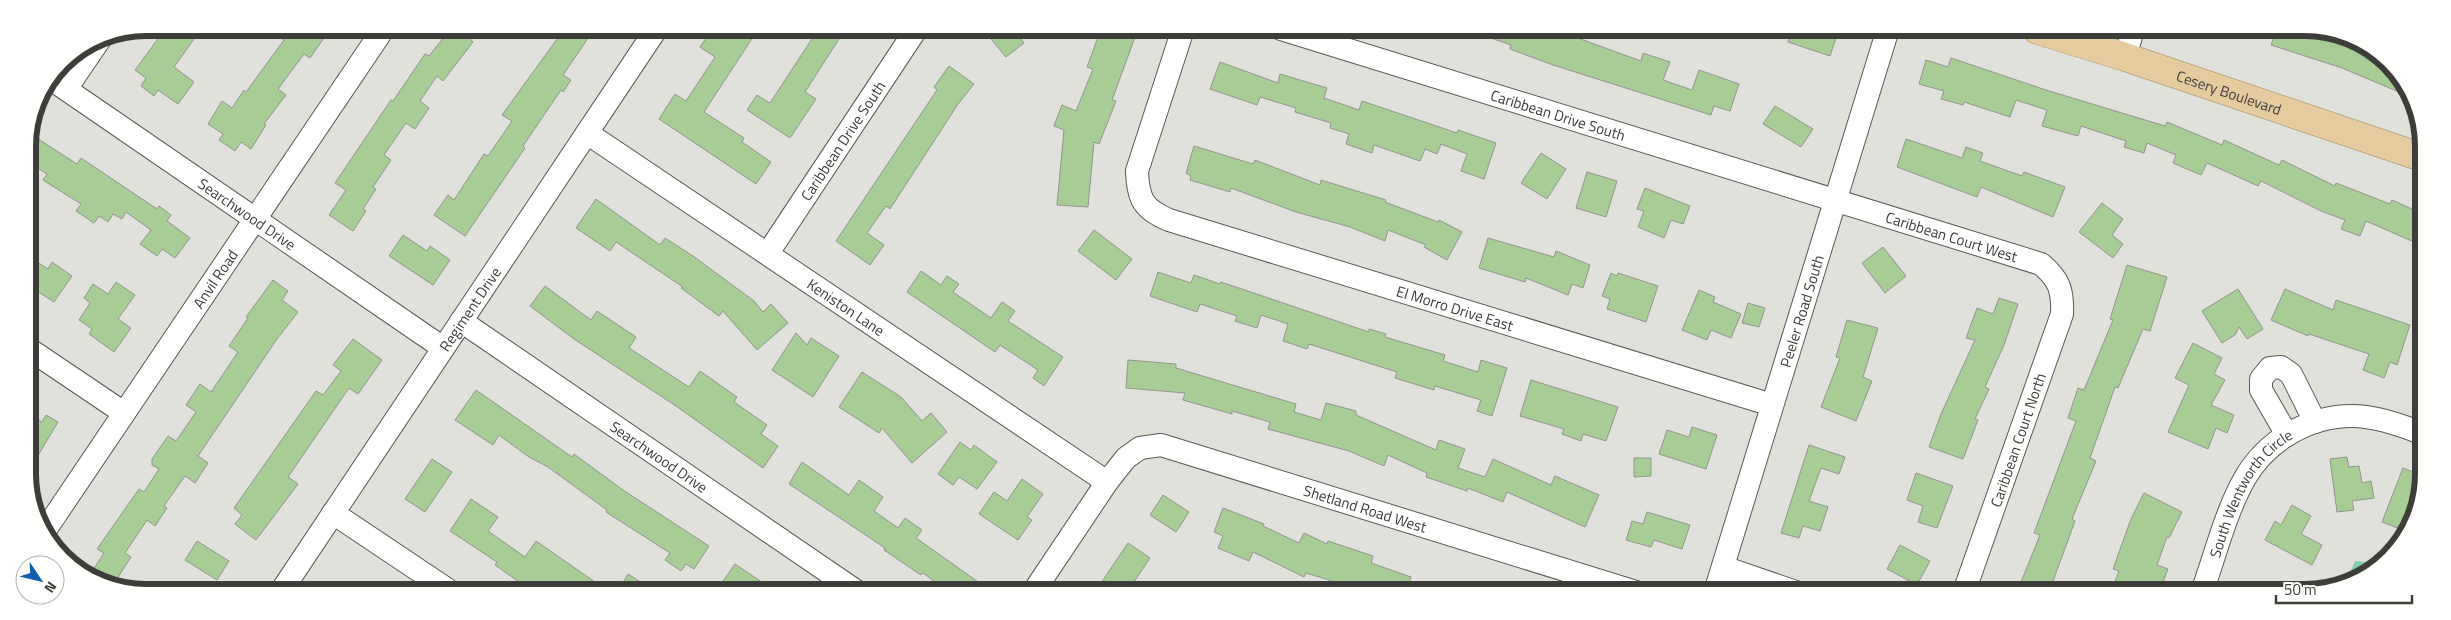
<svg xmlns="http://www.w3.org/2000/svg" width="2451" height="620" font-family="'Titillium Web',sans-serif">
	<rect width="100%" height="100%" fill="#e1e1db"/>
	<path fill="#84ccac" d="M2355,561L2383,563L2345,585Z"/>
	<g fill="#a7cd95" stroke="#929590">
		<path d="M166,28H202L174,67L194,82L178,104L158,90L154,96L141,86L146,78L135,70Z"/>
		<path d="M288,28H331L310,58L304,54L278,89L286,95L264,124L266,125L251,149L241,142L235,151L219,140L223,134L208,124L222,101L232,108L244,90L246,92L284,40L281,38Z"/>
		<path d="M451,28H478L470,39L473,42L443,81L437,76L420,101L429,108L415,129L406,123L384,155L391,160L373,187L376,189L363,209L366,211L353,231L329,215L346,190L335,183L391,100L393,101L425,54L429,56Z"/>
		<path d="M565,28H595L563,75L571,80L563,92L561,90L523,146L525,148L465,236L434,215L448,195L454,200L484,154L488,156L512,121L502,115Z"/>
		<path d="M713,28H759L704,112L744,138L742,142L771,162L756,184L659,119L675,94L686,101L715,57L700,47Z"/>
		<path d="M819,28H846L805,92L816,99L790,138L747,110L757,95L770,103Z"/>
		<path d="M982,28H1012L1024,43L1006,57Z"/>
		<path d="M1101,29H1138L1112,100L1116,101L1099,144L1094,142L1088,207L1057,205L1064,130L1054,126L1062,105L1076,111L1093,69L1087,67Z"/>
		<path d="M1471,29H1514L1527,34L1529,29H1566L1564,33L1641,61L1643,53L1670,62L1663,80L1692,90L1699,70L1739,84L1730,111L1714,106L1711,115L1553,65L1510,49L1511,45L1471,31Z"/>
		<path d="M1792,29H1839L1830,56L1788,42Z"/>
		<path d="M2276,30H2315L2357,45L2389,62L2406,95L2342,68L2271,45Z"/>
		<path d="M1951,58L2046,90L2165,126L2167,122L2222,145L2224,140L2279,165L2282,160L2335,186L2336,183L2390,204L2392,200L2421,213V245L2366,221L2360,236L2341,229L2345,220L2321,211L2261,181L2258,186L2207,163L2201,175L2173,163L2176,155L2147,143L2144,153L2124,147L2126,141L2081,126L2078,136L2042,126L2047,110L2016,100L2010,117L1964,102L1963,105L1941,99L1944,91L1919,84L1926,60L1948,67Z"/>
		<path d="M1220,62L1278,83L1280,74L1327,88L1324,98L1359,110L1362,101L1457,133L1458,130L1496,143L1484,179L1461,171L1467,154L1441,144L1437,154L1425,149L1420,161L1374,145L1372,153L1346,144L1349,134L1330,128L1331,123L1295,112L1296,108L1260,97L1257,105L1210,89Z"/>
		<path d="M949,66L974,84L958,104L890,209L886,206L867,233L884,245L870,265L836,241L937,90L934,87Z"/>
		<path d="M1775,106L1813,129L1801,147L1763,124Z"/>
		<path d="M29,133L77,164L81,158L157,209L159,206L171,215L167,221L190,238L175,258L162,249L157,256L140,244L151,230L126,212L122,219L113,214L108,222L99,216L94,223L76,211L81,204L43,180L47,174L28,162Z"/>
		<path d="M1906,139L1962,158L1966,147L1983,153L1980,161L2022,176L2024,172L2065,187L2053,217L1981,187L1977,197L1897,167Z"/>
		<path d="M1194,146L1253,164L1255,160L1320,185L1321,180L1386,200L1385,202L1438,222L1439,220L1462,232L1447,260L1424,247L1426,245L1388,230L1385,241L1350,227L1296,212L1231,188L1230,192L1190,180L1191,176L1186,173Z"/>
		<path d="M1541,153L1566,169L1547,199L1521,183Z"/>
		<path d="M1587,172L1617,181L1606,217L1576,208Z"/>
		<path d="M1645,188L1690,206L1683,224L1671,220L1664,238L1638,227L1644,211L1637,209Z"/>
		<path d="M596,199L660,245L665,238L693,256L754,301L763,312L771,304L788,323L757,350L723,311L719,316L681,288L683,287L616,242L610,251L576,228Z"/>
		<path d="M2102,203L2123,219L2112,235L2123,244L2113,258L2079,232Z"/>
		<path d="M1094,230L1132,259L1116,280L1078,251Z"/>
		<path d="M403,235L427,251L430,246L450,260L433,285L389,256Z"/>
		<path d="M1488,238L1554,257L1556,251L1590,265L1583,288L1572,284L1568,295L1526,278L1525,282L1479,268Z"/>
		<path d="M1883,247L1906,276L1885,293L1862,263Z"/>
		<path d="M28,256L48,269L52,262L72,276L54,302L29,286Z"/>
		<path d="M2127,265L2167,277L2150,331L2143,329L2118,388L2115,387L2090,458L2096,461L2072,519L2075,521L2049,592H2017L2040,535L2034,533L2076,421L2068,418L2078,388L2084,390L2113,320L2110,319Z"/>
		<path d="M921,271L941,285L947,276L959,284L953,292L991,318L1002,302L1015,311L1008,321L1063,357L1044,386L1033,378L1038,370L1000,345L995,352L907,292Z"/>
		<path d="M1158,272L1191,283L1194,275L1220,284L1221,282L1369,332V329L1386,334L1385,337L1445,355L1443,361L1478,372L1481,360L1507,368L1492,416L1477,411L1481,400L1435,386L1434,390L1395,378L1397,372L1309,344L1307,349L1283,341L1288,324L1261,315L1257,328L1235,321L1237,316L1200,304L1197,312L1150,296Z"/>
		<path d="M1611,273L1617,276L1618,273L1658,286L1646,322L1607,309L1610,299L1602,296Z"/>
		<path d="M273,280L288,291L282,300L298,312L277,339L198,456L208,463L195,483L185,476L164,506L167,508L155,526L147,520L125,553L131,557L113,585L91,573L104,553L97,549L139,489L144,492L159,469L152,465V459L168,436L176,441L196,412L186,405L200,384L211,392L238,352L229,346L248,318L246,317Z"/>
		<path d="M116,282L135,295L118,319L131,328L114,352L89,334L92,329L79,320L90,303L84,298L93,284L108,294Z"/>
		<path d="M545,286L591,320L597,311L636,337L629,348L689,387L700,371L737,397L734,402L767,425L761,434L778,446L763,468L676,406L574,339L530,306Z"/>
		<path d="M2238,289L2263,329L2247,339L2239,327L2235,335L2222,343L2202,311Z"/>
		<path d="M2285,289L2333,310L2336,300L2410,325L2397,365L2390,362L2384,378L2363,370L2369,354L2309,334L2308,336L2271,320Z"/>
		<path d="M1699,290L1715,297L1713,302L1741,314L1731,338L1711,330L1707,340L1682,330Z"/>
		<path d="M1999,298L2018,304L2004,345L1985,387L1989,389L1975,419L1978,420L1963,459L1929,447L1941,414L1975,340L1966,338L1977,308L1993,314Z"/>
		<path d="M1748,303L1765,308L1759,327L1742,323Z"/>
		<path d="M1847,320L1878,328L1863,377L1872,381L1856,421L1821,407L1840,358L1836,357Z"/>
		<path d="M796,333L807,345L811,338L839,356L813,397L772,370Z"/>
		<path d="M353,339L382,360L358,394L349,388L288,477L298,484L256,540L235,524L242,515L234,508L316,391L323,395L341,371L333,365Z"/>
		<path d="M2193,343L2222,358L2214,374L2225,380L2211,405L2234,415L2227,433L2216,428L2208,449L2168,432L2189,385L2175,378Z"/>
		<path d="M1128,360L1176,364V368L1296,404L1294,412L1321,420L1326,403L1356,411V415L1436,450L1439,440L1465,449L1458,468L1485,477L1493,459L1551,485L1555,476L1599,495L1585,527L1507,492L1503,502L1468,488L1467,491L1426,477L1427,473L1388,455L1384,466L1349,451L1268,429L1270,422L1232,411V414L1183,400L1185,393L1126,388Z"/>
		<path d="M862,372L901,397L922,421L931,413L947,432L912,463L882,428L879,433L839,407Z"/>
		<path d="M1531,380L1618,407L1606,441L1583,434L1581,441L1562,434L1564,429L1520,416Z"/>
		<path d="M476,390L572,457L574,454L623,490L709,546L694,569L686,564L681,571L665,560L670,553L606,512L607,510L548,467L529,457L499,435L493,445L455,420Z"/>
		<path d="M29,413L42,422L46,415L58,422L30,469Z"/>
		<path d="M1692,427L1717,435L1706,469L1659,454L1667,430L1689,437Z"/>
		<path d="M960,442L971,450L974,445L997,462L977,489L959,477L953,485L938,474Z"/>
		<path d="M1809,445L1845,457L1839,474L1821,468L1809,501L1828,507L1820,531L1803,526L1799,538L1781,533Z"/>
		<path d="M2347,457L2349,467L2359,466L2362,483L2371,481L2374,498L2352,501L2354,510L2337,512L2330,459Z"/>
		<path d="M1634,458H1651V476L1634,477Z"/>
		<path d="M432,459L452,472L425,512L405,499Z"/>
		<path d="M802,462L849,495L859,480L883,497L874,511L898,528L905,518L922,530L916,538L991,591H948L923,573L921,575L884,550L885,548L789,484Z"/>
		<path d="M2403,468L2421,475L2414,493L2421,498L2408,532L2382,522Z"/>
		<path d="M1916,473L1953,486L1937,528L1918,522L1923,506L1907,500Z"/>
		<path d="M1022,479L1043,494L1027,517L1032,520L1018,540L979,514L994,492L1007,501Z"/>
		<path d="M2144,493L2182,512L2169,538L2167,537L2157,565L2168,569L2159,592H2111L2119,571L2113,569L2131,519Z"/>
		<path d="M1163,495L1189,512L1176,532L1150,515Z"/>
		<path d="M471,499L498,517L488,531L525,557L536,541L608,591H532L495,565L497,562L450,531Z"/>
		<path d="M2292,505L2311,516L2301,534L2322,545L2312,565L2265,540L2275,521L2281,525Z"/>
		<path d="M1223,508L1264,524L1263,526L1299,543L1304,533L1327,544L1328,541L1373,556L1371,563L1411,577L1406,591H1385L1363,584L1361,591H1340L1342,584L1306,573L1304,577L1253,552L1249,561L1218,548L1223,536L1214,532Z"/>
		<path d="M1647,512L1690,525L1682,549L1654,540L1651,547L1626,540L1632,521L1643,524Z"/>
		<path d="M197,541L229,561L217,580L185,560Z"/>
		<path d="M1128,543L1150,558L1128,591H1113L1101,583Z"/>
		<path d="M1900,545L1930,561L1917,585L1887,569Z"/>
		<path d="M735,564L775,591H731L721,584Z"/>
		<path d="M628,574L655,591H629L621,586Z"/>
	</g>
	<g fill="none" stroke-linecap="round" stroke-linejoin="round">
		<g stroke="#595954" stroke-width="24">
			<g id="minor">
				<path id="s1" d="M1183,29L1137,171C1138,199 1143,209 1169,220L1772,405"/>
				<path id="s2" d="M1281,29L2041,264C2059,279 2063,290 2062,314L1964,592"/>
				<path d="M2125,57L2133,30"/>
				<path id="s3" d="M51,79L443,348"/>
				<path d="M66,89L102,36"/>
				<path id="s4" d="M587,133L1107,482"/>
				<path id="s5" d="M768,253L917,28"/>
				<path id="s6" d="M461,321L856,591"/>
				<path d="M29,349L124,413"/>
				<path d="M2287,435L2261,390V379L2270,368L2281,367L2291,374L2315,422"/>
				<path d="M333,513L448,590"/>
				<path id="s7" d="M46,529L384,28"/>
				<path d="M1723,567L1796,592"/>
				<path id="s8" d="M282,590L657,28"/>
				<path id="s9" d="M1034,591L1107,482L1126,458L1140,448L1161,445L1636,592"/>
				<path id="s10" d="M1715,592L1888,29"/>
				<path id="s11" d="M2202,592C2215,556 2226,511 2245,478C2267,440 2310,415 2355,416C2377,417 2401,425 2421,433"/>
			</g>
		</g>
		<g stroke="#a08355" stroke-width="29">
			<g id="major">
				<path id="s12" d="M2037,30L2125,57L2421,157"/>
			</g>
		</g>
		<use href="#minor" stroke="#fff" stroke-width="22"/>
		<use href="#major" stroke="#e6cba1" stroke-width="28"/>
	</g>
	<g text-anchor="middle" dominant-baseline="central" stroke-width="4.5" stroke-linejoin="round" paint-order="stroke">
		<g font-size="15" fill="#3d3d3a" stroke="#fffffe">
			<text stroke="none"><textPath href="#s12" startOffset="202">Cesery Boulevard</textPath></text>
			<text stroke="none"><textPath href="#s2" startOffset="290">Caribbean Drive South</textPath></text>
			<text stroke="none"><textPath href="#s5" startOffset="135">Caribbean Drive South</textPath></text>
			<text stroke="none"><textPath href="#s3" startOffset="238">Searchwood Drive</textPath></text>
			<text stroke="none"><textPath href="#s2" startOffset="702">Caribbean Court West</textPath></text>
			<text stroke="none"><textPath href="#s7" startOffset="302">Anvil Road</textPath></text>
			<text stroke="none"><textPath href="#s4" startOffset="312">Keniston Lane</textPath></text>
			<text stroke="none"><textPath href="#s1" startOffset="512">El Morro Drive East</textPath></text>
			<text stroke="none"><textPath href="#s8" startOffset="338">Regiment Drive</textPath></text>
			<text stroke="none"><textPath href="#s10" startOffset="294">Peeler Road South</textPath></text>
			<text transform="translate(2018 440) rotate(-71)">Caribbean Court North</text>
			<text stroke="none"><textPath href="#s6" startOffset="240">Searchwood Drive</textPath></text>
			<text stroke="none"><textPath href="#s11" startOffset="112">South Wentworth Circle</textPath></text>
			<text stroke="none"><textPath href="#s9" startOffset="414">Shetland Road West</textPath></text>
		</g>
	</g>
	<path d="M0 0H2451V620H0ZM146 36H2305A110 110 0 0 1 2415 146V474A110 110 0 0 1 2305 584H146A110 110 0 0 1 36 474V146A110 110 0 0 1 146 36Z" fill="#fffffe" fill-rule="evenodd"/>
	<path fill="none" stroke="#3d3d3a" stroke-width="6" d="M146 36H2305A110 110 0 0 1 2415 146V474A110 110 0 0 1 2305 584H146A110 110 0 0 1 36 474V146A110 110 0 0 1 146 36Z"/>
	<g transform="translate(40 580) rotate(125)"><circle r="24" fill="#fffffe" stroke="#b1b1b0"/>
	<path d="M0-4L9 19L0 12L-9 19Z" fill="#0f5fad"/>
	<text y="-8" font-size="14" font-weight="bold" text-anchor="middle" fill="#3d3d3a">N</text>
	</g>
	<path d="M2276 595v8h136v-8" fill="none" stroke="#3d3d3a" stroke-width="2.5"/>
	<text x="2284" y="595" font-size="15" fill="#3d3d3a" stroke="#fffffe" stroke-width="4" paint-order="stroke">50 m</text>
</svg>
